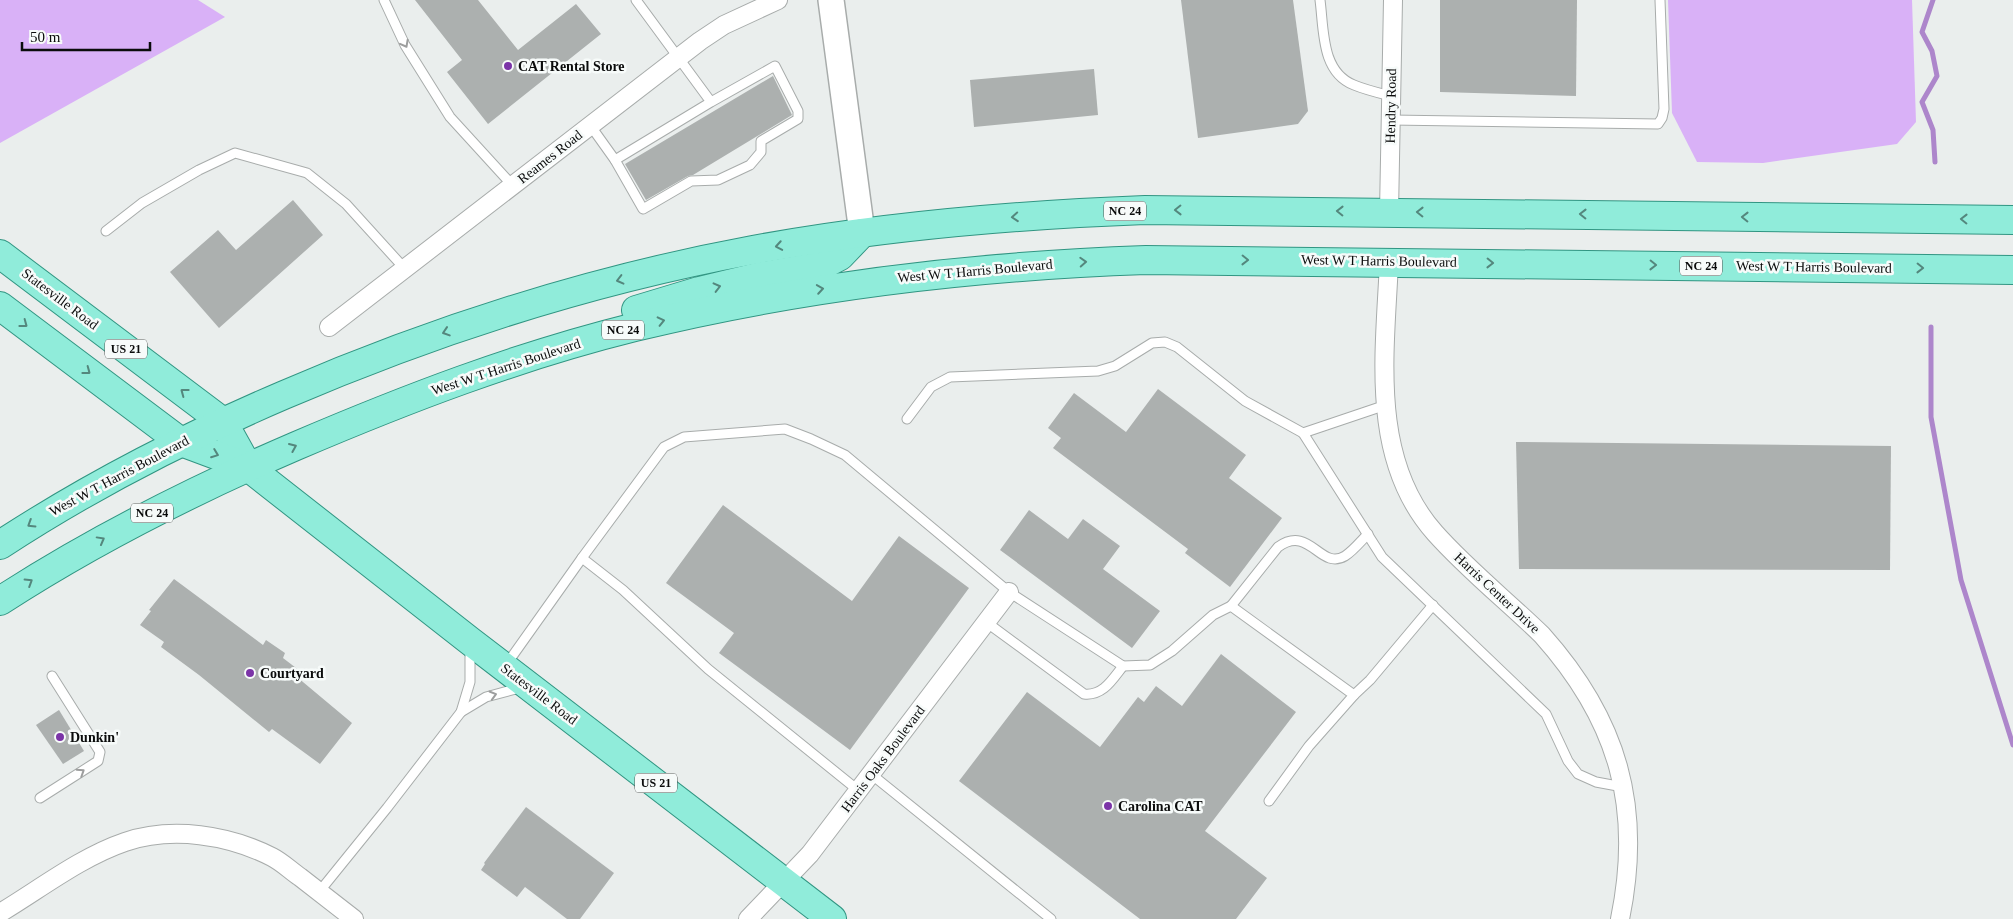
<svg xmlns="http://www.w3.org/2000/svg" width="2013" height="919" font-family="Georgia,serif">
	<rect width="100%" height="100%" fill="#eaeeed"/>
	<g fill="#d9b1f7">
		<path d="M0,0H198L225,17L0,143Z"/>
		<path d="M1668,0H1912L1916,122L1897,144L1763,163L1697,162L1672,113Z"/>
	</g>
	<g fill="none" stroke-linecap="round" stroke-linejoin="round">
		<g stroke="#ad86cb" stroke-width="5">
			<path d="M1933,0L1922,32L1932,51L1937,76L1922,102L1933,130L1935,162"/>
			<path d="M1931,327V417L1961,580L2013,745"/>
		</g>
	</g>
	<g fill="#acb0af">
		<path d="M415,0H478L518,50L576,4L601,34L488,124L447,72L462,60Z"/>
		<path d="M1181,0H1293L1308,111L1298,124L1198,138Z"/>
		<path d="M1440,0H1577L1576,96L1440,92Z"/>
		<path d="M1094,69L1098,115L974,127L970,80Z"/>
		<path d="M773,76L792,115L693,175L688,176L646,200L625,164Z"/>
		<path d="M293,200L323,235L219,328L170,272L218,230L236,250Z"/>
		<path d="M1158,389L1246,455L1229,478L1282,518L1230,587L1185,553L1188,549L1053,448L1061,438L1048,428L1074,393L1126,432Z"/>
		<path d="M1516,442L1891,446L1890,570L1519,569Z"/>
		<path d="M723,505L852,601L899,536L969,588L850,750L719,653L734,633L666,583Z"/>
		<path d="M1029,510L1068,539L1083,519L1120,546L1103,569L1160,611L1132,648L1000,550Z"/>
		<path d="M174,579L263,645L266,640L285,653L283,658L300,671L297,677L352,723L320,764L272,729L269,732L199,675L161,647L164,642L140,625L151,611L149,610Z"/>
		<path d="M1221,654L1296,712L1205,831L1267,878L1236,919H1140L959,781L1027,692L1100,747L1138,697L1144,702L1156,686L1182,706Z"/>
		<path d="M59,710L84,751L63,764L36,725Z"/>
		<path d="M526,807L614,873L580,919H567L525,887L517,897L481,870L485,864L484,863Z"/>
	</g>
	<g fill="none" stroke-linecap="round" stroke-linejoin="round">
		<g stroke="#a8acab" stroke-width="11">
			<g id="service">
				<path d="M384,0L405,45L450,117L513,186"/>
				<path d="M636,0L711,102L775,66L798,111V119L761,141V152L750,165L718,180L691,181L643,209L615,160L711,102"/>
				<path d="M1320,0C1324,30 1321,72 1354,85C1366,90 1379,93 1391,96"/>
				<path d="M1391,120L1658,124L1662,118L1664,109L1660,0"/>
				<path d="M590,125L615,160"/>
				<path d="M106,231L142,203L199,170L235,153L307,173L346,204L405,269"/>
				<path d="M1386,405L1303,433L1382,557L1546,714L1568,761L1578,774L1596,782L1623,787"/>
				<path d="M907,419L931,387L950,377L1098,371L1115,366L1152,343L1165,342L1177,347L1245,401L1303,433"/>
				<path d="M582,558L664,447L684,437L785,429L811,439L845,455L1009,592L1123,666L1150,665L1172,651L1213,615L1231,606L1354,695L1309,746L1269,801"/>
				<path d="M1231,606L1278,547C1310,524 1320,571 1345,556C1353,551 1361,541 1368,534"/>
				<path d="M986,622L1084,694C1103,696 1112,680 1123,666"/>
				<path d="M506,665L582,558L623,590L708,669L859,791"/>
				<path d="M1354,695L1370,680L1433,605"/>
				<path d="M461,712L486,697L523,687"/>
				<path d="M871,774L1051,919"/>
				<path d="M40,798L98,761L100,752L52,676"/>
				<path d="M319,892L387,808L461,712L470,682V648"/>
			</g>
		</g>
		<g stroke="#a8acab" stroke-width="20">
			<g id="minor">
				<path d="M1389,212L1393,0"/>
				<path d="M1389,262C1385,353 1369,459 1435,533C1468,570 1507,601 1542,635C1618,720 1643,807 1620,919"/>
				<path d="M329,327L700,41L724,25L778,0"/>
				<path d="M0,913C40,889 81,857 125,842C172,826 229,835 272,857C282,862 291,871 300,877C318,891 336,905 354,919"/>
				<path d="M748,919L810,854L1009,592"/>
			</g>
		</g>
		<g stroke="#a8acab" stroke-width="28">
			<path id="secondary" d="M831,0L862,233"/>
		</g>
		<g stroke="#319582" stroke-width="30">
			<g id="primary">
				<path d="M0,254L223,422L248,467"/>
				<path d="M0,306L181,442L248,467L470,641L832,919"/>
				<path d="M636,310L699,291L757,277L821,266L840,256L862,233"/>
				<path d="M0,545C90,486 186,437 284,395C435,330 591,280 753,250C883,226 1014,215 1145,210L2013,220"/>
				<path d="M0,601C94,540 194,490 296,446C406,399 518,356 635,327C803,286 973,266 1146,260L2013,270"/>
			</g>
		</g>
		<use href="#service" stroke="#fff" stroke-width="9"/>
		<use href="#minor" stroke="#fff" stroke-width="18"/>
		<use href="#secondary" stroke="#fff" stroke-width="25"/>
		<use href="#primary" stroke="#90ecda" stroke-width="28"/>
	</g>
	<defs><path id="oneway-chevron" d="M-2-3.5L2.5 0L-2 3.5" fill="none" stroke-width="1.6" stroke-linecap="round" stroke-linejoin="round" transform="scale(1.25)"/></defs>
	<g stroke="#9d9e9e">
		<use href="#oneway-chevron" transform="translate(405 44) rotate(62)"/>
		<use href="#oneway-chevron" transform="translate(493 695) rotate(-16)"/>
		<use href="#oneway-chevron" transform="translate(81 772) rotate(-33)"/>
	</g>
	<g stroke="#54877d">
		<use href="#oneway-chevron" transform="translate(1178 210) rotate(179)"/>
		<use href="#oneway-chevron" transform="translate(1340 211) rotate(-179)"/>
		<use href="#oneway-chevron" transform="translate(1420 212) rotate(-179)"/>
		<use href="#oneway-chevron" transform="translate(1583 214) rotate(-179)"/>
		<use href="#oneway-chevron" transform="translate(1015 217) rotate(176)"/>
		<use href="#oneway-chevron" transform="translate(1745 217) rotate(-179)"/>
		<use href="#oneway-chevron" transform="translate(1964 219) rotate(-179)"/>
		<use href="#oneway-chevron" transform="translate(779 246) rotate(170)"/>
		<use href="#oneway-chevron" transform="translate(1245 260) rotate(1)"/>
		<use href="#oneway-chevron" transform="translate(1083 262) rotate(-3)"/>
		<use href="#oneway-chevron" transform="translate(1490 263) rotate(1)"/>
		<use href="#oneway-chevron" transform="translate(1653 265) rotate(1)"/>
		<use href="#oneway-chevron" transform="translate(1920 268) rotate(1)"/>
		<use href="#oneway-chevron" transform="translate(620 280) rotate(166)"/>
		<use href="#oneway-chevron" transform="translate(717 287) rotate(-14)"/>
		<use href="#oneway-chevron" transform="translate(820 289) rotate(-9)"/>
		<use href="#oneway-chevron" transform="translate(661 321) rotate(-13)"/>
		<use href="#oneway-chevron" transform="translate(24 324) rotate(37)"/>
		<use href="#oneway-chevron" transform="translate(446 332) rotate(162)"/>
		<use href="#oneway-chevron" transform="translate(87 371) rotate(37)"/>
		<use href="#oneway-chevron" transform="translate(184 392) rotate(-143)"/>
		<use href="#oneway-chevron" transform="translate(293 447) rotate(-23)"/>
		<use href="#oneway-chevron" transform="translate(215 454) rotate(21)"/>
		<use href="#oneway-chevron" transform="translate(31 524) rotate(148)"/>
		<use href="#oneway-chevron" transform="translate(101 540) rotate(-29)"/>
		<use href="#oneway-chevron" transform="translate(29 582) rotate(-32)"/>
	</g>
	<g fill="#7b34a7" stroke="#f7fbfa" stroke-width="2">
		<circle cx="508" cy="66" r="5"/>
		<circle cx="250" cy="673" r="5"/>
		<circle cx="60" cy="737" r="5"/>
		<circle cx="1108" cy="806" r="5"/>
	</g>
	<g text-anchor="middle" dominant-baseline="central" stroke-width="5" stroke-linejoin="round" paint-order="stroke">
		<g fill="#f7fbfa" stroke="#525453" stroke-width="1">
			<rect x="1104" y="201.5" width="42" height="19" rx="4"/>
			<rect x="1680" y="256.5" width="42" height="19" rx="4"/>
			<rect x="602" y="320.5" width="42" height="19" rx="4"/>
			<rect x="105" y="339.5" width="42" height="19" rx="4"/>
			<rect x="131" y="503.5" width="42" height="19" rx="4"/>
			<rect x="635" y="773.5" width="42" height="19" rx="4"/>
		</g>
		<g font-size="12" font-weight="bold" fill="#0b0c0c">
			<text x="1125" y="211">NC 24</text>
			<text x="1701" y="266">NC 24</text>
			<text x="623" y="330">NC 24</text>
			<text x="126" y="349">US 21</text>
			<text x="152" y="513">NC 24</text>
			<text x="656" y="783">US 21</text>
		</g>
		<g font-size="14" font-weight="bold" fill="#0b0c0c" stroke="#f7fbfa" text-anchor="start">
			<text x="518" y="66">CAT Rental Store</text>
			<text x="260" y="673">Courtyard</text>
			<text x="70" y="737">Dunkin'</text>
			<text x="1118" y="806">Carolina CAT</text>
		</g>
		<g font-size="14" fill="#0b0c0c" stroke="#f7fbfa">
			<text transform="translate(1391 106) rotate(-89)">Hendry Road</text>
			<text transform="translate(550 157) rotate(-38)">Reames Road</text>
			<text transform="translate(1379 261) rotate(1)">West W T Harris Boulevard</text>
			<text transform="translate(1814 267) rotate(1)">West W T Harris Boulevard</text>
			<text transform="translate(975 271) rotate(-5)">West W T Harris Boulevard</text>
			<text transform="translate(60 299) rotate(37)">Statesville Road</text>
			<text transform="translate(506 367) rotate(-18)">West W T Harris Boulevard</text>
			<text transform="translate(119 476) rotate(-28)">West W T Harris Boulevard</text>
			<text transform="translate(1497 593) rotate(43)">Harris Center Drive</text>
			<text transform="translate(539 694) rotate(37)">Statesville Road</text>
			<text transform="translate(883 759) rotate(-53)">Harris Oaks Boulevard</text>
		</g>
	</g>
	<path d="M22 42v8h128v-8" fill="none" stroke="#0b0c0c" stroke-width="2.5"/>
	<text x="30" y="42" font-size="15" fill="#0b0c0c" stroke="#f7fbfa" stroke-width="4" paint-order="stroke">50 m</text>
</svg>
